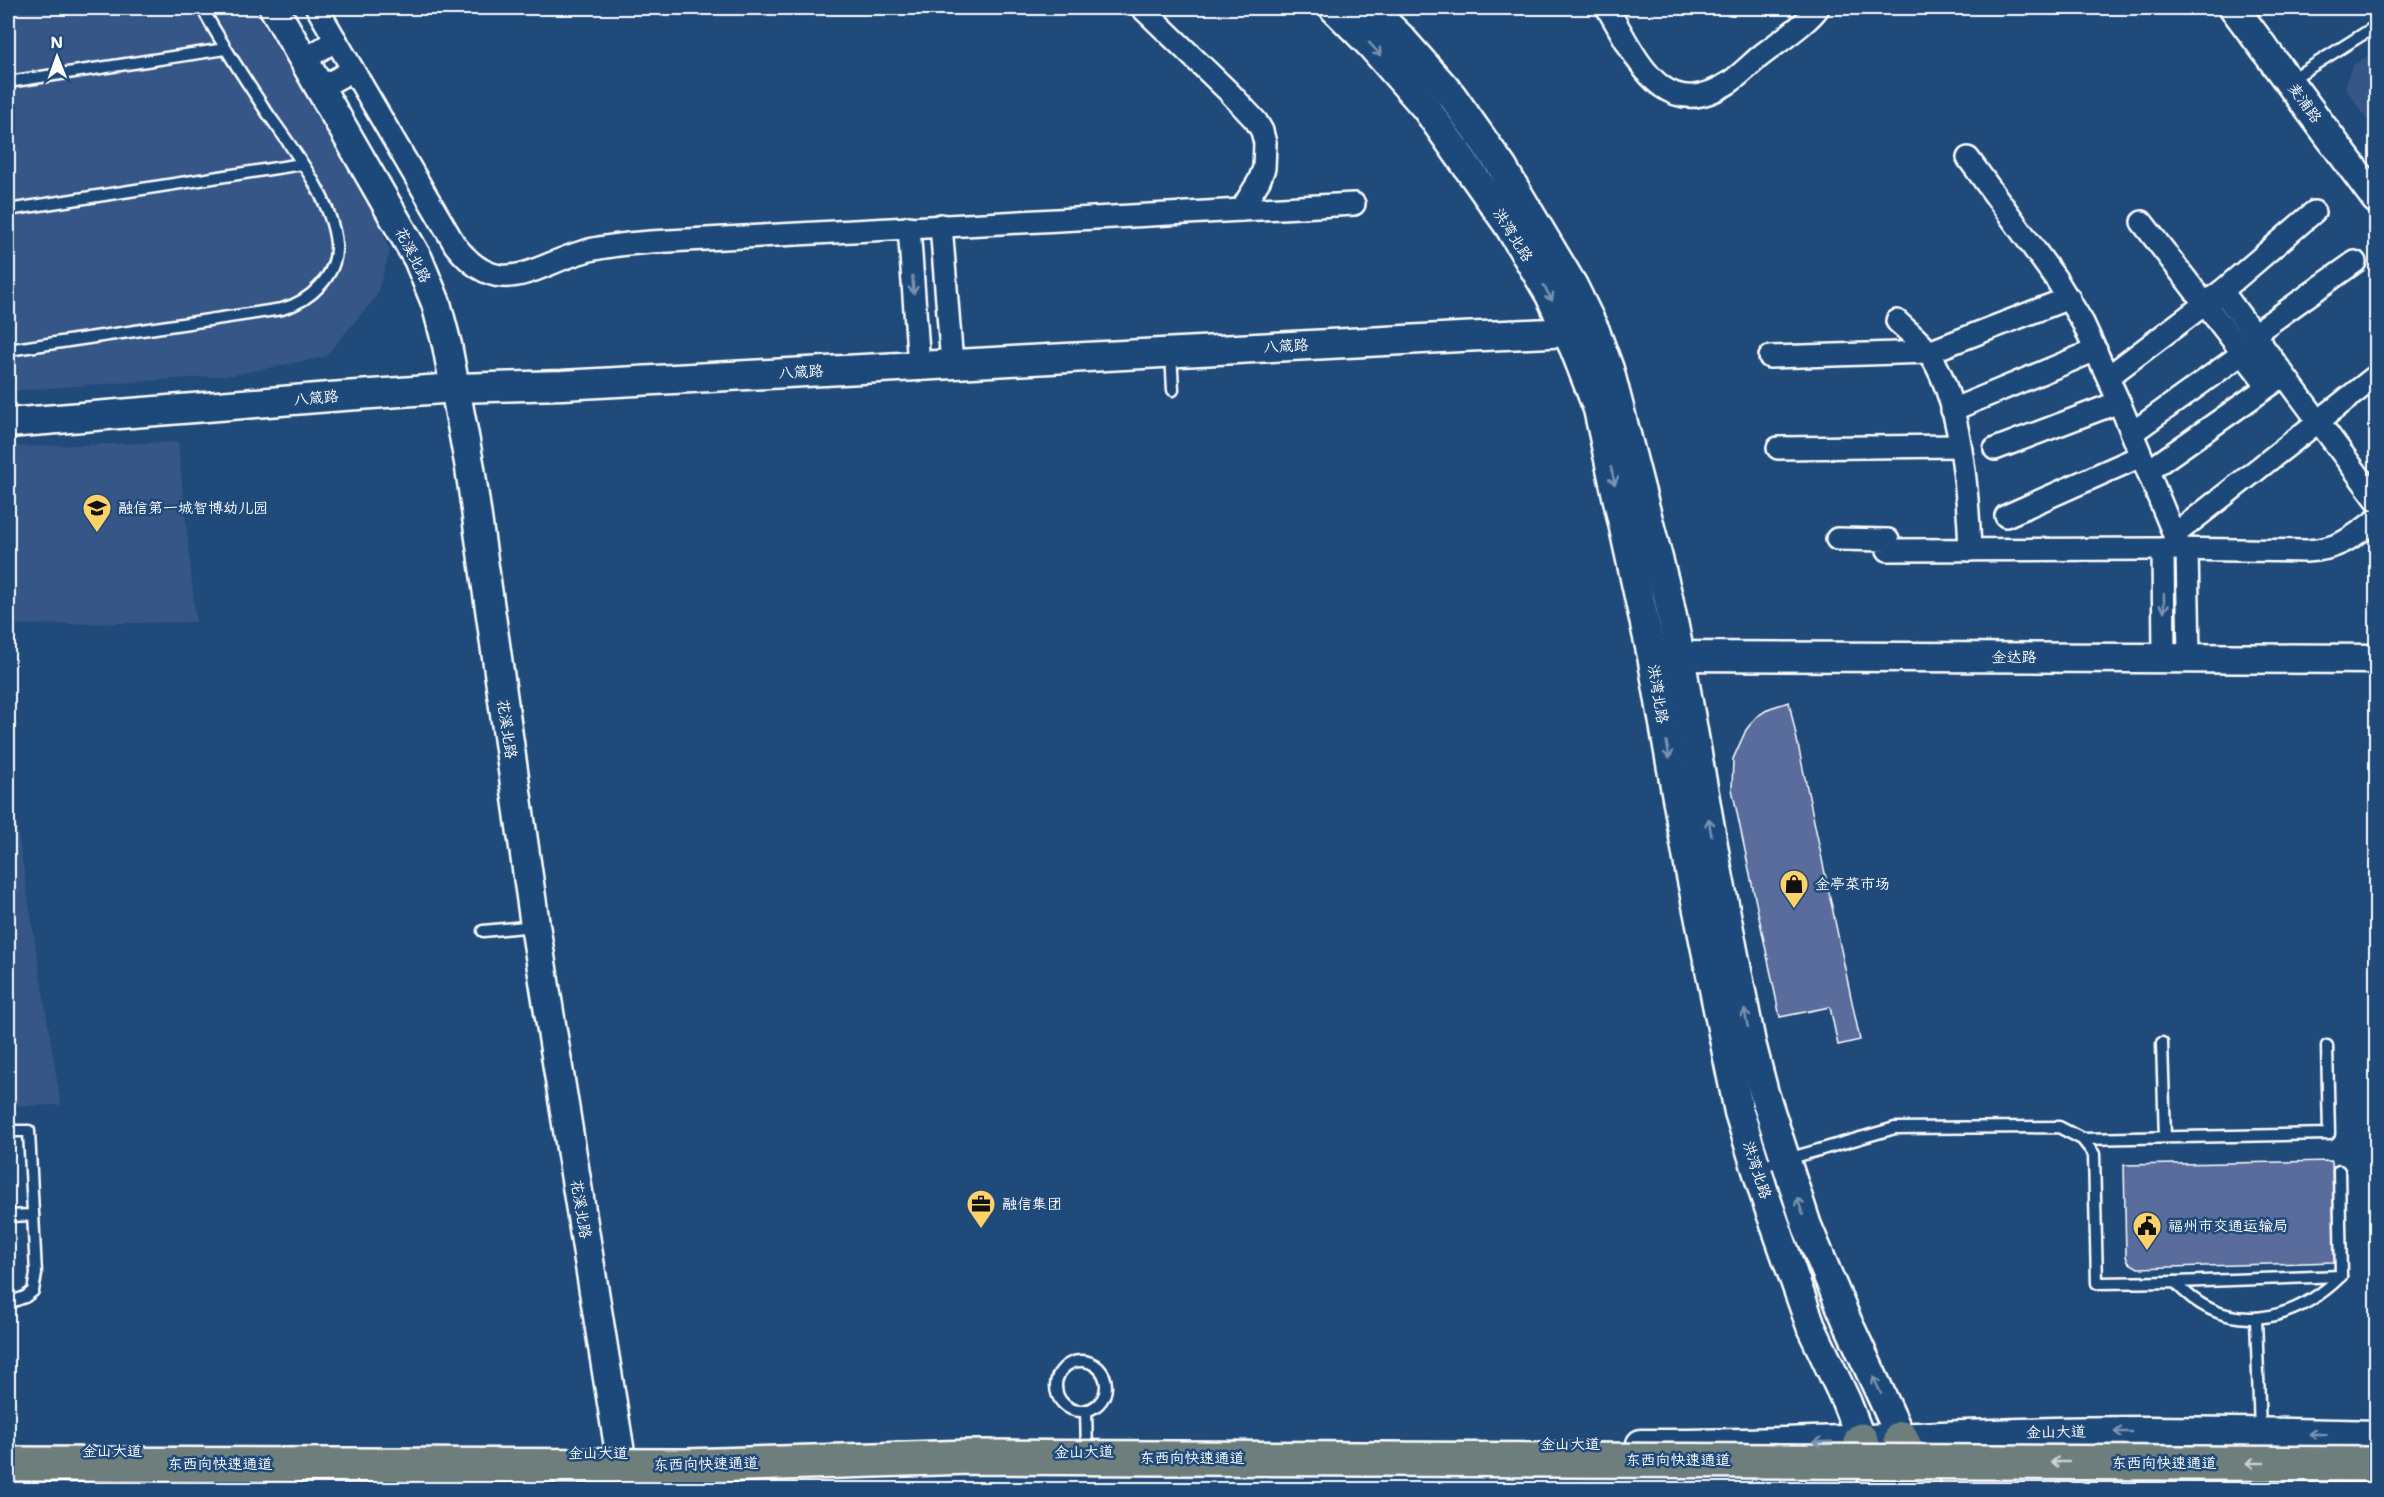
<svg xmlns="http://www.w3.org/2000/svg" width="2384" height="1497" font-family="'Shantell Sans','LXGW WenKai TC',sans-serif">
	<rect width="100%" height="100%" fill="#1f4a7a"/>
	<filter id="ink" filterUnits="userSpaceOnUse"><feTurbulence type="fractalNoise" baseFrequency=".0167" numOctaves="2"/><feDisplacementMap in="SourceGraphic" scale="12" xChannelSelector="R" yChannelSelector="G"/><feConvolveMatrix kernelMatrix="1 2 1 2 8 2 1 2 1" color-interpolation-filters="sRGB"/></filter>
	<g filter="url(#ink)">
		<g fill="#355786">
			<path d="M8,8H253L374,211L390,252L376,297L325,357L233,375L8,391Z"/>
			<path d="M2376,50V133L2345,87L2352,66Z"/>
			<path d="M178,442L196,622L8,625V447Z"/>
			<path d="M8,771L61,1105L8,1106Z"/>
		</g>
		<g fill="#5a6c9b" stroke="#fff" stroke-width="1.5">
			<path d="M1789,702L1860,1040L1838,1045L1830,1007L1780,1017L1732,789L1733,759L1746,730L1756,717L1770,708Z"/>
			<path d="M2332,1161L2335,1262L2138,1268L2128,1262L2126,1256L2124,1165Z"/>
		</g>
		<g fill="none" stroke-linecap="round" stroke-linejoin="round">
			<g stroke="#fff" stroke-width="15">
				<g id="lane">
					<path d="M2290,80L2376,26"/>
					<path d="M8,82L225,49"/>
					<path d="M8,210L302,164"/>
					<path d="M8,350L282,309C310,301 338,276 336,244C332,197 290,146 264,108C242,75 221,42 202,8"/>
					<path d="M1171,353L1173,390"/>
					<path d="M483,931L535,926"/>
					<path d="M2162,1043L2165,1137"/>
					<path d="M8,1131H29L36,1274L33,1291L25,1297L8,1303"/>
					<path d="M2082,1139L2329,1134L2327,1046"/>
					<path d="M1756,1168L1895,1128L2059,1127L2082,1139L2094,1154L2097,1283L2175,1282C2225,1337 2292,1324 2341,1276L2339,1171"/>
					<path d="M8,1216L33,1215"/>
					<path d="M2175,1282L2341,1276"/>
					<path d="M2256,1318L2260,1431"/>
					<circle cx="1081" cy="1386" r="25"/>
					<path d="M1086,1410L1087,1452"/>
				</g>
			</g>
			<g stroke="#fff" stroke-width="26">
				<g id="street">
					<path d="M317,8L455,245C500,303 533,265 586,251C607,245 629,244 650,242L1354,204"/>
					<path d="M1142,8L1228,91L1256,121L1262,131L1265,143L1264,168L1259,181L1241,210"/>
					<path d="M1607,8C1636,55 1661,127 1730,82C1740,75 1749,66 1758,58C1774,45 1808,23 1818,8"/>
					<path d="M304,60L336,40"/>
					<path d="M320,88L353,70"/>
					<path d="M1968,158L2056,279L2083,323L2119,402L2180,549"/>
					<path d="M2142,222L2268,386"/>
					<path d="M941,225L952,364"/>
					<path d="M909,227L919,366"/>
					<path d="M2222,291L2376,499"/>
					<path d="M1897,321C1907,331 1921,341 1929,353C1961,400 1968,494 1970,550"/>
					<path d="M2254,334L2355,262"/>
					<path d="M1770,357L1929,352L2069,298"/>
					<path d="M2108,377L2222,291L2314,212"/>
					<path d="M1952,410L2096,350"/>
					<path d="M2132,433L2243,353"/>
					<path d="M1778,448L1960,446"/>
					<path d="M1995,449L2119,402"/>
					<path d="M2148,471L2280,378"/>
					<path d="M2006,516L2141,456"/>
					<path d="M2174,535L2376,376"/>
					<path d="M1837,539L1888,540V550L2163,549L2306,551C2337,550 2352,538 2376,520"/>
					<path d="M2163,549L2164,658"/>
					<path d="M2187,549L2189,658"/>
				</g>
			</g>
			<g stroke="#fff" stroke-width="33">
				<g id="secondary">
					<path d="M274,8L418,259L436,303L447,345L470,468L535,925L626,1490"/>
					<path d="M1334,8L1370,44L1426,108L1509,226L1550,295L1575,350L1598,409L1652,656L1690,871L1739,1112L1765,1196L1812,1329L1846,1401L1861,1440"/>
					<path d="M1370,8L1399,36L1452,96L1502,167L1573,286L1595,331L1609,369L1668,597L1680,656L1717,868L1751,1043L1764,1093L1807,1226L1847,1321L1901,1438"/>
					<path d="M2234,8L2376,199"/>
					<path d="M8,423L330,397L456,388L562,385L1460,337L1595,331"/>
					<path d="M1663,656L2376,659"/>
					<path d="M1641,1444C1768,1445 1895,1437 2022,1433C2140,1429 2259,1432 2376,1435"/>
				</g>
			</g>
			<g stroke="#fff" stroke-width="38">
				<g id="primary">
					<path d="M1901,1438L1924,1490"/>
					<path d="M1861,1440L1879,1490"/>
				</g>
			</g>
			<use href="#lane" stroke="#1f4a7a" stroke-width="10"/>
			<use href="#street" stroke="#1f4a7a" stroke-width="21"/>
			<use href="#secondary" stroke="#1f4a7a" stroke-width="28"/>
			<use href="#primary" stroke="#6d7e7c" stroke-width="33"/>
			<g stroke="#fff" stroke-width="38" stroke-linecap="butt">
				<path id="highway-bridge" d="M8,1464L686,1466L970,1457L2376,1464"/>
			</g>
			<use href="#highway-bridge" stroke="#6d7e7c" stroke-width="33"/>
		</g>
		<defs><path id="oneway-shaft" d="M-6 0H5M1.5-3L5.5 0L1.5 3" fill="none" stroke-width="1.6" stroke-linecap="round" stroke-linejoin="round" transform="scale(1.5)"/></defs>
		<g stroke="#7992af">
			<use href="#oneway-shaft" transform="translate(1375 49) rotate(47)"/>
			<use href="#oneway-shaft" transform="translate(913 285) rotate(86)"/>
			<use href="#oneway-shaft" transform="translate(1548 293) rotate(61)"/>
			<use href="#oneway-shaft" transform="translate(1613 476) rotate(77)"/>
			<use href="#oneway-shaft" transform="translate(2164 603) rotate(89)"/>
			<use href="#oneway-shaft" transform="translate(1668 750) rotate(80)"/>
			<use href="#oneway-shaft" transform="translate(1710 827) rotate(-99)"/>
			<use href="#oneway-shaft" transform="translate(1746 1018) rotate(-101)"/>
			<use href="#oneway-shaft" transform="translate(1800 1206) rotate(-109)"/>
			<use href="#oneway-shaft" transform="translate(1877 1385) rotate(-115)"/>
			<use href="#oneway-shaft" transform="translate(2123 1432) rotate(180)"/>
			<use href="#oneway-shaft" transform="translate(2318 1434) rotate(-178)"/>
			<use href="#oneway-shaft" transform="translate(1823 1442) rotate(178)"/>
		</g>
		<g stroke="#ccd2d1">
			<use href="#oneway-shaft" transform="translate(2060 1462) rotate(-180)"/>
			<use href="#oneway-shaft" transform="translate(2255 1463) rotate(-180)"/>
		</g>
	</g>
	<defs>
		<g id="school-pin" transform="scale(1.5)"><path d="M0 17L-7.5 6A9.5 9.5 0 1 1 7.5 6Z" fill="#ffd166" stroke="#1f4a7a"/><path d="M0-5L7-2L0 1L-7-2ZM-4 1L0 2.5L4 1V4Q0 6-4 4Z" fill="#111"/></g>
		<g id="shop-pin" transform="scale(1.5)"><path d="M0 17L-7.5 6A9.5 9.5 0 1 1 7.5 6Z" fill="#ffd166" stroke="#1f4a7a"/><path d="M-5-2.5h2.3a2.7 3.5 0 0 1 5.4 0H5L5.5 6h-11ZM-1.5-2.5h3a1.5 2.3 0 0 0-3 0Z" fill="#111"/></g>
		<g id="office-pin" transform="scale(1.5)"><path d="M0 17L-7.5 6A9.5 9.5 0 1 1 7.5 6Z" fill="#ffd166" stroke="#1f4a7a"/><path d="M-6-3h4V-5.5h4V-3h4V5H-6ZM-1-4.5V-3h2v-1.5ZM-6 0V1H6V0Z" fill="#111"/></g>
		<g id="civic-pin" transform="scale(1.5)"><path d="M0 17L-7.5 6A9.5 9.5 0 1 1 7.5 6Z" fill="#ffd166" stroke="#1f4a7a"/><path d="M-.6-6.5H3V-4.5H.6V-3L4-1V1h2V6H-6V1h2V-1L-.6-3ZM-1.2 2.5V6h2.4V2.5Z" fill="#111"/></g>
	</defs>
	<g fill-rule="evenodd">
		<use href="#school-pin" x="97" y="508"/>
		<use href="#shop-pin" x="1794" y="884"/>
		<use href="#office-pin" x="981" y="1204"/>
		<use href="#civic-pin" x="2147" y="1226"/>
	</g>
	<g text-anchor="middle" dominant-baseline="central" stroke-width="5" stroke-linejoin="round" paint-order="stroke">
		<g font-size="15" fill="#fff" stroke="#1f4a7a">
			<text transform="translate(2305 103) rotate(54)">麦浦路</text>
			<text transform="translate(1513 235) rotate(58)">洪湾北路</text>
			<text transform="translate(413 255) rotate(63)">花溪北路</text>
			<text transform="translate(1286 346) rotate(-3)">八箴路</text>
			<text transform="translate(801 372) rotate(-3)">八箴路</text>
			<text transform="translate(316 398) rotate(-5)">八箴路</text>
			<text x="2014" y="657">金达路</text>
			<text transform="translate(1658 694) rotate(81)">洪湾北路</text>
			<text transform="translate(507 729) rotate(82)">花溪北路</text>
			<text transform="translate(1757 1170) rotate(72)">洪湾北路</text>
			<text transform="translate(581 1209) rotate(81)">花溪北路</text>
			<text transform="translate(2056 1432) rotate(-1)">金山大道</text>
			<text x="1570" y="1444">金山大道</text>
			<text x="112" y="1451">金山大道</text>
			<text transform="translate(1084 1452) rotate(-1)">金山大道</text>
			<text x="598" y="1453">金山大道</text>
			<text x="1192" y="1458">东西向快速通道</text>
			<text x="1678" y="1460">东西向快速通道</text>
			<text x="2164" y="1463">东西向快速通道</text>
			<text x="220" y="1464">东西向快速通道</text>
			<text transform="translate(706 1464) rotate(-1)">东西向快速通道</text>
		</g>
		<g font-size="15" fill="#fff" stroke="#1f4a7a" text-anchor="start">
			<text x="118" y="508">融信第一城智博幼儿园</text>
			<text x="1815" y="884">金亭菜市场</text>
			<text x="1002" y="1204">融信集团</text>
			<text x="2168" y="1226">福州市交通运输局</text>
		</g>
	</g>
	<rect width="2384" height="1497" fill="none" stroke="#1f4a7a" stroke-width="30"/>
	<rect x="15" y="15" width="2354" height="1467" fill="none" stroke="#fff" stroke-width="2" filter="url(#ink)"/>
	<g transform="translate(57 57) rotate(359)" stroke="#1f4a7a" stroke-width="4.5" paint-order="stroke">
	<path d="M0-4.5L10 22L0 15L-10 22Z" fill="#ffffff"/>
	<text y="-9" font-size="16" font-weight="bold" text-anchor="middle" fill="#ffffff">N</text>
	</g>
</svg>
